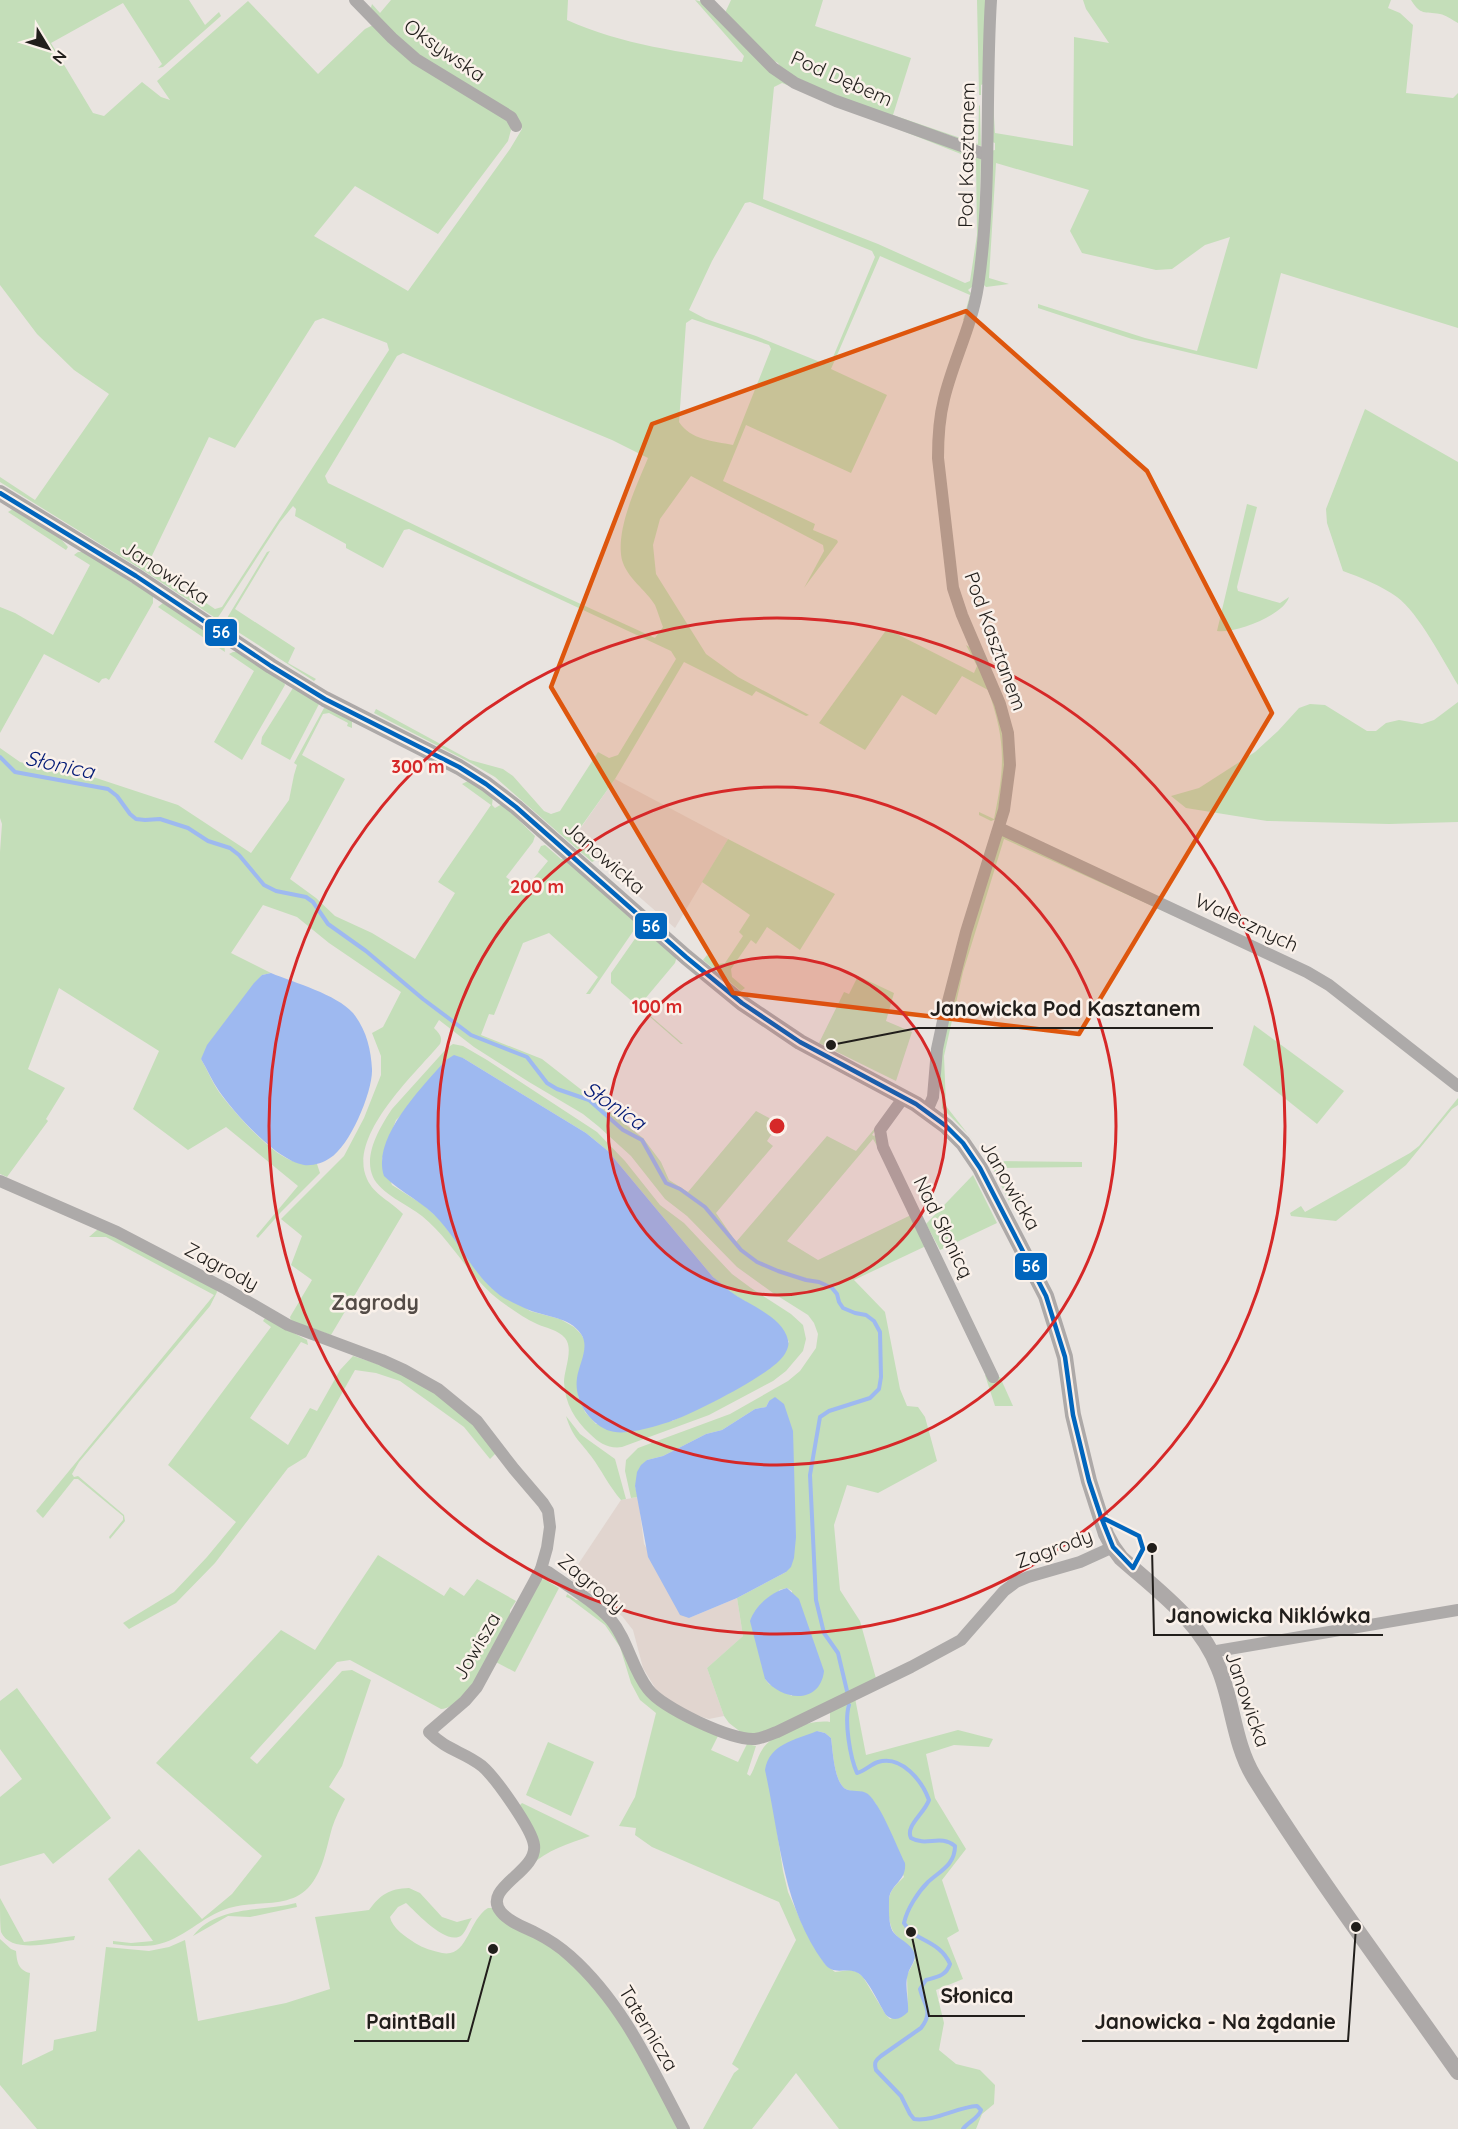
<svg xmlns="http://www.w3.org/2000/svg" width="1458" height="2129" font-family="Quicksand,sans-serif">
	<rect width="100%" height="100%" fill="#e9e4e0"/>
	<g fill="#e1d5cf">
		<path d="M615,779L728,839L675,928L573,839Z"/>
		<path d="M638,1497L644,1544L689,1618L737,1598L743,1636L707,1668L724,1716L709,1719L692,1714L676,1706L657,1691L643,1668L633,1630L622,1616L569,1578L621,1500Z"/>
	</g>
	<g fill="#c4deb9" fill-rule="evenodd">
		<path d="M0,0H189L205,25L219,12L221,16L163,67L158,68L162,64L123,3L51,43L93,113L104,116L142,82L161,97L170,100L157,81L248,1L318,74L365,29L373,25L510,123L511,130L508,141L438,234L355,186L314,236L408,291L510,149L522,129L519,122L418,57L370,11L372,4L380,13L391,0H568L567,20C622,45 683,52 742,62L744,56L695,0L703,2L763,63L981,159L979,230L973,286L968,290L971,293L965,320H963L970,295L880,256L831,369L887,395L851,473L746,425L723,481L815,524L813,530L837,540L838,542L804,588L824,551L823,545L691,476L660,519L653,545L656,574L706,654L738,677L809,715L806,716L756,691L752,696L684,662L615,779L573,838L596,860L592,862L495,777L469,762L374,713L376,709L470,760L503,769L513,776L544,811L551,814L560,811L598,752L609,758L618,755L676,659L671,651L409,529L404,530L383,568L346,548V544L295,516L296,509L293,506L280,522L217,619L144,571L0,482V477L35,500L109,394L74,370L37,334L0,285ZM782,83L976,160L977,235L970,281L965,283L878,244L763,199L774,87ZM750,202L872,251L875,257L831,362L825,364L756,336L706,319L689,310L712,261L745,203ZM323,318L387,343L389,350L222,607L215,609L148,564L209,437L235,448L315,321ZM692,319L769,345L771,349L733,445C713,441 691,440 679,422L686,323ZM403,353L612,440L648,458C637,485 615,530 622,560C627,578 646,590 655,605C658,612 660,620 663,627L655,638L524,578L328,483L325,476L397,356Z"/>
		<path d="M731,0H823L815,26L911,58L893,115L978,144L979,105L980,106L981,146L837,98L782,70L778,63L762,55L725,13Z"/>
		<path d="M977,0H986L983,84L981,85V95H979Z"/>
		<path d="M1083,0H1391L1388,8L1400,13L1413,25L1406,93L1453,98L1458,93V328L1281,273L1257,369L1132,339L1038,308V304L1145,338L1197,351L1230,237L1205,245L1172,269L1156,270L1082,253L1070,231L1089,190L996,163L989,278L1009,284L986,287L984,285L990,151L995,150V143L990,141L993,101L995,133L1073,146L1074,37L1109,43L1086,9Z"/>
		<path d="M1411,0H1458V23C1452,20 1446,15 1440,14C1424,11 1421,16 1411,0Z"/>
		<path d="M1365,409L1458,462V685C1444,662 1418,612 1397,597C1382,586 1360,577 1343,571L1327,523L1326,509Z"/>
		<path d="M1247,504L1257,507L1237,587L1238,591L1280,603L1289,597C1284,615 1235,634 1217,631Z"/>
		<path d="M13,509L60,538L68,547L66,550L8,512Z"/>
		<path d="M270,551L235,609L295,648L288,663L316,679L314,681L224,623L267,552Z"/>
		<path d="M78,552H83L153,596V603L109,680L106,678L102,679L99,683L44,654L0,733V607L15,613L53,635L90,565L74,555Z"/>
		<path d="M163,603L224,643L225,652L158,607Z"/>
		<path d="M887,629L974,673L977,666L966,645L971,648L1000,718L1005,761L997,819L991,821L979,815V812L994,819C1005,766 1006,741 988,690L962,676L936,715L902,695L865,750L819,723Z"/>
		<path d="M233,652H238L284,682L285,685L242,760L214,742L254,671L229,654Z"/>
		<path d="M293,688L319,704L290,760L261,744L262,737Z"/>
		<path d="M1458,702V822L1389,824L1267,821L1186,808L1171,796L1199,788L1255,752L1278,731L1299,708L1310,704L1325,705L1367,731H1376L1386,723L1399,720L1422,724L1434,720Z"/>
		<path d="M324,708H328L352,721V728L347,726L348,723L329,713L323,714L302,755L345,779L290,879L316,898L335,916L372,933L415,959L455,893L438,882L491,805L462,784L470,780L493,797L492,805L495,808L502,804L535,836L533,842L506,877L524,890L548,861L538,852L541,846L545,845L561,859H564L635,922L634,930L590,994H586L598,977L549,933L523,943L494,1015L489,1014L481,1035L542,1059L643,1138L661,1162L669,1180L688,1192L756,1111L773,1120L777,1126L767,1141L773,1146L716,1213L736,1242L827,1136L856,1151L894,1105L872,1135L874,1136L878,1132L884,1158L873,1139L787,1241L818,1260L911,1215L926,1246L854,1280L885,1312L900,1389L907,1406L918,1407L925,1417L937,1461L878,1493L847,1485L834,1525L840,1590L860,1621L877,1682L765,1733H742L729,1723L724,1716L707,1668L743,1636L737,1598L786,1572L769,1401L766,1407L755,1409L722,1430L706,1434L663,1456L647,1460L635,1486L638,1497L631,1498L625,1471L626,1460L638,1448L730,1414L788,1381L800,1371L816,1348L818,1334L814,1323L808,1315L773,1293L737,1267L687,1216L665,1199L631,1156L598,1126L583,1114L529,1082L474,1047L439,1020L434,1028C439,1033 443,1037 440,1044C415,1074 347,1136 367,1179C374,1195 392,1202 403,1214L331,1335L291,1321L290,1317L312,1280L291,1265L302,1236L281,1219L344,1156L364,1118L381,1075V1056L372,1033L383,1027L401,992L329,943L297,917L263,905L231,953L271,973L262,975L201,1059C207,1069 212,1082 219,1092C233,1111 268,1151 290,1160C299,1164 307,1164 317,1164L320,1173L281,1212L258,1238L256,1236L298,1186L226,1127L188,1150L133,1109L159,1051L59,988L28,1069L65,1088L46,1119L48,1121L7,1177L0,1174V852L2,824L0,818V748L20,762L76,776L84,774L178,805L251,853L289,800L294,775L297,765L294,763ZM787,1588L792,1591V1696L769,1684L765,1679L779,1590Z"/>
		<path d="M1003,835L1179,918L1004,839L963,972L944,1056L946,1106L989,1161L1082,1162V1167L995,1168L1013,1203H1010L989,1161L968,1134L942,1108V1087H938C945,1001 976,918 1001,837Z"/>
		<path d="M728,839L835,894L800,950L767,927L756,944L751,940L731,969L732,977L745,988L741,991L703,960L707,955L718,964L725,963L743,936L739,932L750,915L702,882Z"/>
		<path d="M645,929L677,956L675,963L639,1006L683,1044H681L611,983V973L639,933Z"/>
		<path d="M858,976L894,993L886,1021L912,1032L896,1081L833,1050L834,1047L828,1043L825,1046L819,1043L844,992L849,994Z"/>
		<path d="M1254,1025L1344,1091L1317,1124L1243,1065Z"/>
		<path d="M453,1044L463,1046L487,1060L597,1132L625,1161L660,1205L684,1223L732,1274L751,1288L791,1314L803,1325L806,1339L803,1351L786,1371L773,1381L709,1415L622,1447C609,1449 599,1443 590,1434C575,1420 565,1404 564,1382C564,1370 574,1349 565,1338C558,1330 546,1328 537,1324C526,1319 516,1312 506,1305C471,1282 454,1242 422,1216C408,1205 380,1193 373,1177C363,1155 380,1127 392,1109L447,1048ZM463,1058L586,1133L608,1151L713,1277C720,1283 727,1290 735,1295C756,1309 778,1318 789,1342L758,1376L716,1400L672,1421L596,1424L585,1412L578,1396L586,1343L581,1334L574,1327L560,1319L530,1311L486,1282L441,1221L425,1206L392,1185L382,1159L396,1120Z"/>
		<path d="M1458,1098V1105L1452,1109L1406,1165L1336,1221L1291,1216L1290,1213L1301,1206L1305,1212L1410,1153L1419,1146Z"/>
		<path d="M973,1175L997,1223L940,1250L926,1224Z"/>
		<path d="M97,1230H101L216,1289L217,1292L210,1306L79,1462L72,1474L74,1477L78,1476L124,1515L125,1521L110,1539L109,1537L123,1520V1516L78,1479H74L43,1518L36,1511L214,1295L106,1237H89Z"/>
		<path d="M265,1318L307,1340L308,1345L301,1342L250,1418L288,1445L310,1408L317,1411L340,1370L353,1356C392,1368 432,1385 463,1414C475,1425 486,1440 496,1453L490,1459L464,1427L400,1381L376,1373L355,1370L306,1457L288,1468L215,1563L176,1603L129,1629L123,1623L174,1592L207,1557L236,1522L168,1465L271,1327L263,1321Z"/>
		<path d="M985,1375L1000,1377L1013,1406H995Z"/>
		<path d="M566,1416L580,1434L615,1459L626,1499L621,1500C609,1486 602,1471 591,1456C579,1440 573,1438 566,1416Z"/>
		<path d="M378,1555L444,1596L450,1587L464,1596L477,1579L516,1601L510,1610V1618C497,1642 471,1707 441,1709L350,1660L337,1662L250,1758L257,1764L342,1671L352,1670L371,1680L342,1766L329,1787L345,1799C340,1809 335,1818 332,1828C326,1849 323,1872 308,1888C288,1909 254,1900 229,1908C202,1916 183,1940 155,1945C142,1947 126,1946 113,1944V1941L131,1943L153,1941L108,1879L139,1849L202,1919L232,1894L262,1856L156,1763L281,1630L315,1650Z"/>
		<path d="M544,1579L559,1588L515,1672L494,1661L541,1580Z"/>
		<path d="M567,1594L576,1600L584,1601L611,1626L639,1682L719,1734L711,1750L738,1762L747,1744L756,1746L747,1774L750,1776C755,1768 757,1758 762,1750C772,1733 811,1719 830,1722V1712L855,1698L866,1755L958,1730L993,1739L989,1747L954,1745L926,1754L935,1798L966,1849L942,1880L959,1931L947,1938L963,1979L936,1990L944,2023L939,2050L956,2064L980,2070L995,2085L994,2104L982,2114L976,2129H839L796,2073L752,2129H703L734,2073L739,2069L732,2064L796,1940L779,1902L652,1847L635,1835L636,1828L619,1826L635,1797L656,1713L640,1700L631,1683L620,1647L605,1625L569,1598L566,1597ZM817,1731L825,1733L831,1738C833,1751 834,1786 848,1790C863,1794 865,1789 876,1804L904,1877C900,1881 894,1886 891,1892C886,1901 888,1926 895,1934C906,1946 909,1942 915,1960L907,1975L908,2011L890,2019L886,2015L863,1977L857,1972L850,1970L835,1972L825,1964L803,1926L788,1892L783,1871L773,1805Z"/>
		<path d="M17,1688L111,1818L53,1864L44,1853L0,1866V1797L22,1779L0,1749V1701Z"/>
		<path d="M548,1742L594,1762L571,1816L526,1795Z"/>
		<path d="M522,1803L590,1836C568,1844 547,1850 530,1866L536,1857L518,1807Z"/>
		<path d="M409,1888L420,1893L442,1917L457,1922L472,1918C469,1922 466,1931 462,1935C447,1947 417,1913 406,1903L398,1907L390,1917C392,1928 406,1937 415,1943C423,1948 433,1951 442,1953C468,1958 468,1920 488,1908H494L552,1945L602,1992L682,2129H37L0,2085V1939L11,1949L16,1951C17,1962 18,1970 30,1973L22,2065L53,2050L54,2040L96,2031L106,1947L149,1951L169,1947L185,1940L198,2021L286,2003L330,1989L315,1917L369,1910C381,1894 389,1889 409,1888Z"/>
		<path d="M0,1898L24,1942L75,1936L74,1940C55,1942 11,1955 1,1932C0,1924 0,1908 0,1898Z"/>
		<path d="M296,1903L297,1907L250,1917L228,1916L193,1936C217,1905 262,1912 296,1903Z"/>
	</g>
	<g fill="#9eb9f0">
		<path d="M271,973C295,983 336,994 353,1013C366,1029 371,1049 372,1069C373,1091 350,1146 330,1158C323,1163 313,1166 304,1165C277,1161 234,1113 219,1091C212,1081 207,1069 201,1059L207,1045L254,983L262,975Z"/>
		<path d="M454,1055L463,1058L586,1133L608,1151L713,1277C720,1282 726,1289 734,1294C751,1306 783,1317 788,1340C790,1347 785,1355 780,1360C763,1378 693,1414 669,1422C652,1427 624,1437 607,1430C587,1421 574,1399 577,1378C579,1364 590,1347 581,1334C570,1317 546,1317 529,1310C521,1307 512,1302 504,1298C476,1280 462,1246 440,1221C424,1202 401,1193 384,1176C371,1138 423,1086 446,1060Z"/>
		<path d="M775,1397L784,1404L793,1431L796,1537L794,1558L791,1567L786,1572L737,1598L689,1618L680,1615L648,1557L635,1486L637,1472L641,1465L647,1460L663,1456L706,1434L722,1430L755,1409L766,1407L769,1401Z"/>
		<path d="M787,1588L799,1599L824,1671C820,1705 782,1701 765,1679L750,1621C755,1606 771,1592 787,1588Z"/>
		<path d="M817,1731L825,1733L831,1738C833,1751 834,1786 848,1790C856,1792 864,1789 870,1796C883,1810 896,1845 905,1863C907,1882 889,1884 889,1901C889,1909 888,1926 894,1933C900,1940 910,1943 914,1952C917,1961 910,1966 908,1974C904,1986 909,1999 908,2012C901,2019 894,2022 886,2015C879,2004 868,1979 858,1973C846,1966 834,1977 824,1963C782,1905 780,1838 765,1770C769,1744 795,1740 817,1731Z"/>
	</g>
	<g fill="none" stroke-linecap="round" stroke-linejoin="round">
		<g stroke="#9eb9f0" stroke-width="4">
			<path d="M0,757L15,772L108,789L117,796L130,814L136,819L145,820L160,819L188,828L208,841L230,848L239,855L264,885L276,891L306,897L313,902L328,924L366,951L423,999L471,1035L527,1057L547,1083L557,1089L589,1100L623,1130L642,1140L666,1183L680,1189L705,1207L741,1250L757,1262L778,1271L806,1280L819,1282L832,1288L837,1294L839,1302L843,1308L855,1313L866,1315L874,1321L880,1332L881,1377L879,1389L870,1398L829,1411L820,1417L810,1475L816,1600L824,1633L838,1653L847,1691"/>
			<path d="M849,1705C844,1721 850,1757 857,1773C865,1771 871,1764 878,1762C902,1755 922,1781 929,1800C924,1814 905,1826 911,1838C927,1847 940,1834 955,1846C955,1865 940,1871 928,1882C918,1892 907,1909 904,1923C914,1942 939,1939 950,1964C946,1976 937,1977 926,1980L920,1989C924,2006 934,2011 921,2028L881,2056C875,2061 874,2063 876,2070L901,2096L910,2114L914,2119C934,2122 957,2107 977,2106L981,2110C979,2118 968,2122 963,2129"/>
		</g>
		<g stroke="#adaaa9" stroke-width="12">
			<path d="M355,0L392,38L416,59L511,117L516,126"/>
			<path d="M706,0L773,68L795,83L836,101L987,155"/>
			<path d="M999,828L1307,972L1329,985L1458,1086"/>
			<path d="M904,1097L880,1130L883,1147L993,1377"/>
			<path d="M927,1111L933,1097L937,1049L943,1021L966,932L1004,810L1010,765L1008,733L1000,704L962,615L953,588L938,458C938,438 939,419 944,399C953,361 972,326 978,286C992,192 985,95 991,0"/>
			<path d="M0,1181L117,1232L226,1289L288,1325L382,1360L404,1370L438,1389L477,1421L514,1469L543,1503L548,1511L550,1527L547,1548L541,1569L477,1687L465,1701L429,1732C447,1751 463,1751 482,1766C495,1777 532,1829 534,1845C538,1872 481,1888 501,1912C509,1922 524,1927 536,1933C548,1939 559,1946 570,1956C623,2003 651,2067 684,2129"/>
			<path d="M541,1569L548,1572C569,1587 594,1601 611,1620C628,1640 632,1669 648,1689C662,1708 732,1741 755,1739C763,1738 771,1734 777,1732L911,1667L961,1640L1004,1591L1016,1582L1028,1577L1080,1562L1113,1547"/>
			<path d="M1211,1652L1458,1610"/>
		</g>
		<path stroke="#ada9a8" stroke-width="16" d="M0,493L136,576L271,666L325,699L459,767L486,784L516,807L686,957L742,1003L800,1042L916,1104L946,1126L963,1143L980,1168L1046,1296L1065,1357L1073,1415L1089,1481L1106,1534L1113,1547L1121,1558C1158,1591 1201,1621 1219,1669C1233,1703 1234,1744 1254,1777C1317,1878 1389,1974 1458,2072"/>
		<g stroke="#faf1ea" stroke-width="9">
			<g id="bus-1">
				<path d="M0,493L136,576L271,666L325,699L459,767L486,784L516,807L686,957L742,1003L800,1042L916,1104L946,1126L963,1143L980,1168L1046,1296L1065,1357L1073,1415L1089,1481L1101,1517"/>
				<path d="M1101,1517L1139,1536L1143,1549L1133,1568L1113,1547Z"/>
			</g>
		</g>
		<use href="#bus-1" stroke="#0065bd" stroke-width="4.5"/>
	</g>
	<path fill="#de560d" fill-opacity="0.2" stroke="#de560d" stroke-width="4.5" stroke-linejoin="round" d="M966,311L1147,471L1272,713L1079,1034L733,993L551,687L652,424Z"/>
	<circle cx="777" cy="1126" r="169" fill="#d62828" fill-opacity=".12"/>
	<g fill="none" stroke="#d62828" stroke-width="3">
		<circle cx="777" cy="1126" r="169"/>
		<circle cx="777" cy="1126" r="339"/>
		<circle cx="777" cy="1126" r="508"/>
	</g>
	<g text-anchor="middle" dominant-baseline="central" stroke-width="5" stroke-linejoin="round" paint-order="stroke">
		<g font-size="20" fill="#211e1b" stroke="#faf1ea">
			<text transform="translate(445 50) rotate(35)">Oksywska</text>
			<text transform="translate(842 78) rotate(24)">Pod Dębem</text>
			<text transform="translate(966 155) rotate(-89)">Pod Kasztanem</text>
			<text transform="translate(166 572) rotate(33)">Janowicka</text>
			<text transform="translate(996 641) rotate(70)">Pod Kasztanem</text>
			<text transform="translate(605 857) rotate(41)">Janowicka</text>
			<text transform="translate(1247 922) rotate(25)">Walecznych</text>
			<text transform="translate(1011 1185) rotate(60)">Janowicka</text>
			<text transform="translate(944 1227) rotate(64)">Nad Słonicą</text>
			<text transform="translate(222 1266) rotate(28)">Zagrody</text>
			<text transform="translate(1054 1548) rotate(-20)">Zagrody</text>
			<text transform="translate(592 1583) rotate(40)">Zagrody</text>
			<text transform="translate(476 1646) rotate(-60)">Jowisza</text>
			<text transform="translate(1248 1699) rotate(71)">Janowicka</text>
			<text transform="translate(649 2028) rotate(59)">Taternicza</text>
		</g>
		<g font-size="21" font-style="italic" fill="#001875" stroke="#faf1ea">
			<text transform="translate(60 764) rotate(12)">Słonica</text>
			<text transform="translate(615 1105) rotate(34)">Słonica</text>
		</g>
		<g font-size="21" font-weight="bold" fill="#544c47" stroke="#faf1ea">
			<text x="375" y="1302">Zagrody</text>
		</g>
	</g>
	<circle cx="777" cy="1126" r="9" fill="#d62828" stroke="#faf1ea" stroke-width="3"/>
	<g font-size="18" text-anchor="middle" font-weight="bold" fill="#d62828" stroke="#faf1ea" stroke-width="5" stroke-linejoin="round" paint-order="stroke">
		<text x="418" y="773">300 m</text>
		<text x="537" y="893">200 m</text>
		<text x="657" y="1013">100 m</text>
	</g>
	<path fill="none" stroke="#211e1b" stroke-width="2" d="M831 1045L918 1028H1213M1152 1548L1154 1635H1383M911 1932L929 2016H1025M493 1949L468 2041H354M1356 1927L1348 2041H1082"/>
	<g fill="#211e1b" stroke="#faf1ea" stroke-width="2">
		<circle cx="831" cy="1045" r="6"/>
		<circle cx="1152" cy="1548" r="6"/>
		<circle cx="911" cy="1932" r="6"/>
		<circle cx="493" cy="1949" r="6"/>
		<circle cx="1356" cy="1927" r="6"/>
	</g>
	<g font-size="21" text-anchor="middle" font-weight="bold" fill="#211e1b" stroke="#faf1ea" stroke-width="5" stroke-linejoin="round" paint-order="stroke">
		<text x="1065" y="1016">Janowicka Pod Kasztanem</text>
		<text x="1268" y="1623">Janowicka Niklówka</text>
		<text x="977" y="2003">Słonica</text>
		<text x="411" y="2029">PaintBall</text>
		<text x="1215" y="2029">Janowicka - Na żądanie</text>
	</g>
	<g stroke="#faf1ea" stroke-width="2">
		<rect x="204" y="618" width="34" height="29" rx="6" fill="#0065bd"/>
		<rect x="634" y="912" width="34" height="28" rx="6" fill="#0065bd"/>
		<rect x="1014" y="1252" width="34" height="29" rx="6" fill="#0065bd"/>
	</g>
	<g font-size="16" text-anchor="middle" font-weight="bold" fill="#fff">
		<text x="221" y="638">56</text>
		<text x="651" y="932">56</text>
		<text x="1031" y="1272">56</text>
	</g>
	<g transform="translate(48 48) rotate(128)" stroke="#faf1ea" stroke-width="4.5" paint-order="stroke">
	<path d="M0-4.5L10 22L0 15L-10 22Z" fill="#211e1b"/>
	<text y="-9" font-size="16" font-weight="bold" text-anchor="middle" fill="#211e1b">N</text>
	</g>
</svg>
